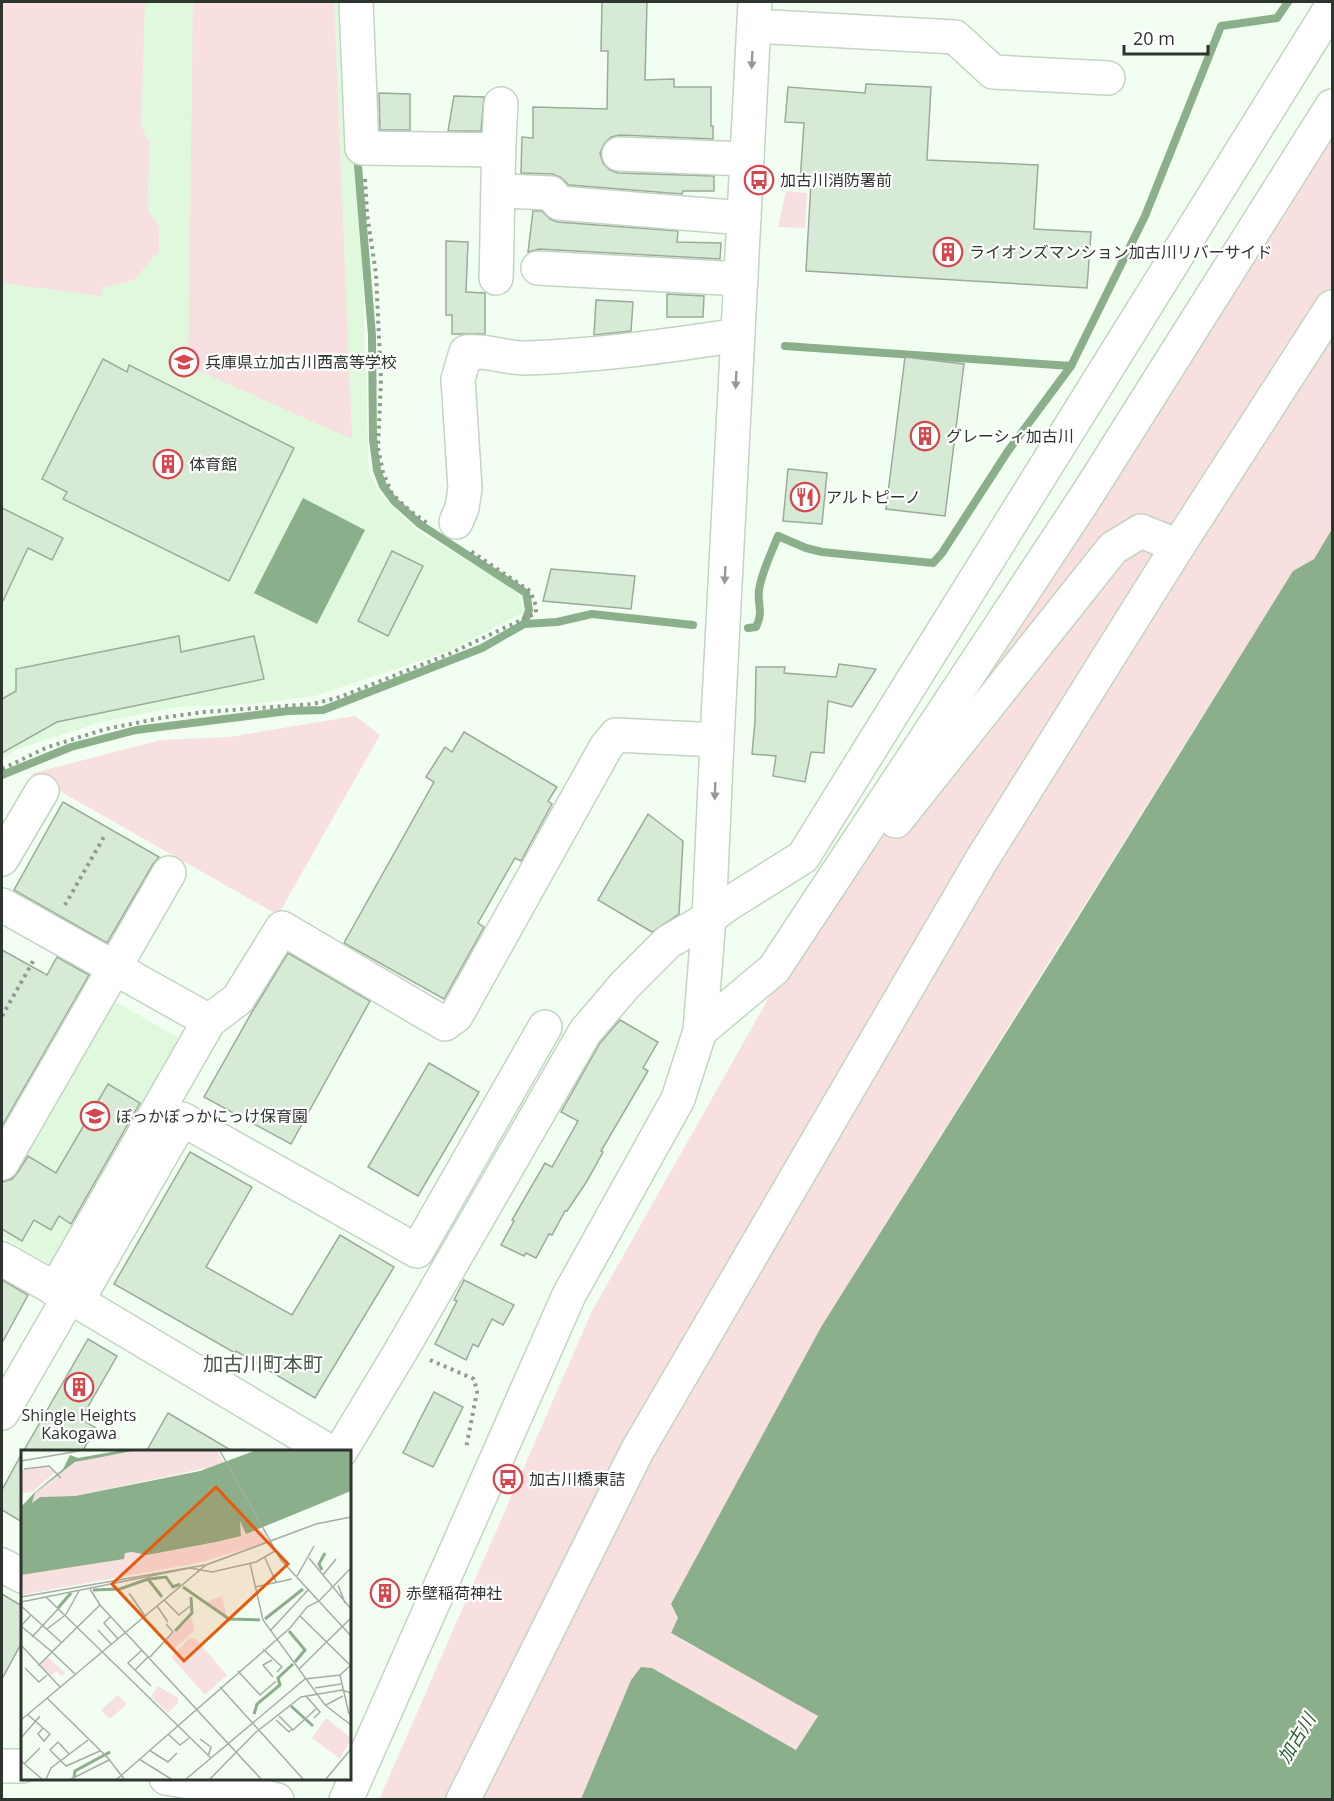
<svg xmlns="http://www.w3.org/2000/svg" width="1334" height="1801" font-family="'Open Sans','Noto Sans JP',sans-serif">
	<rect width="100%" height="100%" fill="#f2fef2"/>
	<g fill="#e0f9de">
		<path d="M2,2H341L349,118L362,250L369,473L381,495L415,529L518,592L524,612L447,652L315,696L253,704L179,707L101,722L15,750L2,759Z"/>
		<path d="M111,999L189,1044L58,1269L2,1237V1187Z"/>
	</g>
	<g fill="#f7e0df">
		<path d="M2,2H145L141,126L149,141L148,210L159,227V251L134,280L102,288V296L2,283Z"/>
		<path d="M193,2H334L352,439L188,366Z"/>
		<path d="M1332,112V529L1314,559L1293,571L821,1327L671,1604L678,1618L671,1634L818,1715L796,1750L652,1668L641,1667L631,1680L581,1799L379,1800L592,1311L785,969Z"/>
		<path d="M786,191L807,193L805,228L778,227Z"/>
		<path d="M355,716L380,735L278,915L30,774L161,740L229,737Z"/>
	</g>
	<g fill="#8baf8a">
		<path d="M303,498L365,530L317,624L254,593Z"/>
		<path d="M1332,529V1799H581L631,1680L641,1667L652,1668L796,1750L818,1716L671,1633L678,1618L671,1604L821,1327L1053,958L1293,571L1314,559Z"/>
	</g>
	<g fill="none" stroke-linecap="round" stroke-linejoin="round">
		<g stroke="#8baf8a" stroke-width="8">
			<path d="M357,154L372,335L373,440L377,470L383,486L394,501L421,525L526,593L529,610L524,624"/>
			<path d="M785,346L1071,366L1145,216L1221,26L1277,18L1288,2"/>
			<path d="M748,628L756,627C764,611 757,605 759,590C762,571 771,554 778,536L806,548L822,552L933,563L942,553L1008,451L1071,366"/>
			<path d="M2,775L71,747L136,730L288,711L323,710L482,648L524,624L557,622L592,614L693,625"/>
		</g>
	</g>
	<g fill="#d7ead6" stroke="#9aac99" stroke-width="1.5">
		<path d="M602,2H647L645,80L674,79V87H711V126H713V139L620,135L611,137L604,144L600,153L603,163L610,170L618,173L714,176V191H683L682,194L569,185L560,177L552,174L521,173L522,137L533,138V107L607,109L608,51H601Z"/>
		<path d="M866,84L931,87L927,160L1038,165L1034,229L1091,232L1087,288L806,271L811,182H800L804,123L785,122L788,87L865,93Z"/>
		<path d="M379,93L410,94V130H380Z"/>
		<path d="M454,96L484,97L481,131H448Z"/>
		<path d="M533,211H542L550,219L557,222L678,231L677,242L721,243L720,259L539,249L528,252Z"/>
		<path d="M446,241L468,242L466,292L485,293V334H452V315H446Z"/>
		<path d="M667,294L704,296L703,317H667Z"/>
		<path d="M596,300L633,302L631,331L594,335Z"/>
		<path d="M905,357L964,364L945,516L886,509Z"/>
		<path d="M103,359L127,372L129,365L294,448L229,581L63,499L67,492L42,479Z"/>
		<path d="M788,469L827,473L822,524L783,521Z"/>
		<path d="M2,508L63,538L52,560L28,548L2,603Z"/>
		<path d="M392,551L423,566L388,636L358,621Z"/>
		<path d="M551,569L635,576L631,609L543,601Z"/>
		<path d="M179,636L181,652L254,636L264,679L57,722L2,753V699L16,691V669Z"/>
		<path d="M839,664L876,669L852,707L828,701L824,753L811,752L805,782L773,776L776,756L752,754L755,721L756,667H785L784,673L836,677Z"/>
		<path d="M464,732L557,787L548,801L552,804L521,861L515,858L478,923L484,927L444,999L344,943L434,782L426,777L445,747L452,752Z"/>
		<path d="M63,802L159,857L153,864L107,943L14,890Z"/>
		<path d="M648,814L683,841L679,914L652,932L598,900Z"/>
		<path d="M2,950L47,975L57,957L89,975L2,1126Z"/>
		<path d="M288,953L370,1001L291,1144L204,1097L252,1012Z"/>
		<path d="M620,1020L658,1042L643,1068L648,1071L601,1151L603,1152L587,1181L567,1211H565L552,1235L549,1234L536,1258L526,1253L524,1256L501,1245L514,1221L512,1220L545,1163L552,1167L578,1121L561,1112L600,1043Z"/>
		<path d="M429,1063L479,1092L418,1196L368,1167Z"/>
		<path d="M108,1084L140,1103L71,1224L59,1216L51,1230L34,1220L22,1241L2,1229V1182L12,1179L18,1172L28,1156L56,1173Z"/>
		<path d="M190,1152L252,1187L206,1267L292,1315L340,1235L394,1267L315,1398L236,1351L235,1353L114,1284Z"/>
		<path d="M2,1280L28,1295L2,1343Z"/>
		<path d="M464,1280L514,1305L503,1325L492,1319L478,1347L473,1344L466,1360L435,1344L457,1301L454,1300Z"/>
		<path d="M88,1339L117,1356L81,1419L96,1428L82,1452H23Z"/>
		<path d="M434,1392L463,1407L433,1467L403,1453Z"/>
		<path d="M168,1413L234,1452H146Z"/>
		<path d="M22,1453V1522L2,1510V1490Z"/>
		<path d="M2,1594L22,1606V1642L2,1679Z"/>
	</g>
	<g fill="none" stroke-linecap="round" stroke-linejoin="round">
		<g stroke="#c3d5c2" stroke-width="36">
			<g id="minor">
				<path d="M356,2L362,148L498,150"/>
				<path d="M754,26L955,37L993,72L1108,78"/>
				<path d="M619,154L747,159"/>
				<path d="M499,191L551,193L559,203L744,218"/>
				<path d="M538,268L741,279"/>
				<path d="M496,278C498,220 497,162 501,104"/>
				<path d="M456,522L462,508L465,488L458,379L466,352C489,350 504,358 525,358C596,356 668,346 738,335"/>
				<path d="M896,821L1113,548L1141,531L1178,546"/>
				<path d="M2,859L42,791"/>
				<path d="M2,905L209,1021"/>
				<path d="M700,1031L774,969L1087,495L1332,106"/>
				<path d="M2,1163L169,873"/>
				<path d="M2,1259L77,1301L330,1452"/>
				<path d="M55,1290L209,1021L238,999L282,928L445,1024L456,1016L606,747L616,735L717,740"/>
				<path d="M77,1301L182,1119L417,1251L545,1027"/>
				<path d="M2,1413L69,1297"/>
				<path d="M340,1452L402,1349L585,1032L625,985L668,942L709,918L728,904L803,857L1332,6"/>
				<path d="M2,1565L22,1576"/>
				<path d="M346,1800L569,1295L678,1099L700,1031L709,918L717,740L755,2"/>
				<path d="M463,1800L637,1451L981,861L1178,546L1332,307"/>
			</g>
		</g>
		<g stroke="#c3d5c2" stroke-width="36">
			<g id="highway">
				<path d="M2,1766H22"/>
				<path d="M166,1778L238,1790L277,1800"/>
			</g>
		</g>
		<g stroke="#909a90" stroke-width="4" stroke-dasharray="3 4.5" stroke-linecap="butt">
			<path d="M365,179L367,214L376,274L381,380L378,448L383,472L392,494L409,510L427,523"/>
			<path d="M2,769L48,747L106,729L161,718L204,712L313,704L340,697L449,654L536,613V606L530,591L469,550"/>
			<path d="M65,905L105,835"/>
			<path d="M2,1016L35,958"/>
			<path d="M430,1360L474,1379L477,1392L466,1448"/>
		</g>
		<use href="#minor" stroke="#fff" stroke-width="33"/>
		<use href="#highway" stroke="#fff" stroke-width="33"/>
	</g>
	<defs><path id="oneway-solid" d="M-6-.8H1V-3.2L6.5 0L1 3.2V.8H-6Z" transform="scale(1.5)"/></defs>
	<g fill="#969a96">
		<use href="#oneway-solid" transform="translate(752 60) rotate(93)"/>
		<use href="#oneway-solid" transform="translate(736 380) rotate(93)"/>
		<use href="#oneway-solid" transform="translate(725 575) rotate(93)"/>
		<use href="#oneway-solid" transform="translate(715 791) rotate(92)"/>
	</g>
	<defs>
		<g id="bus-ring" transform="scale(1.5)"><circle r="9.5" fill="#fff" stroke="#d6464d" stroke-width="1.5"/><path d="M-5-6H5V4H4V6H2V4H-2V6H-4V4H-5ZM-3.5-4V0h7V-4ZM-3.5 1.2v1.5H-2V1.2ZM2 1.2v1.5H3.5V1.2Z" fill="#d6464d"/></g>
		<g id="building-ring" transform="scale(1.5)"><circle r="9.5" fill="#fff" stroke="#d6464d" stroke-width="1.5"/><path d="M-4-6H4V6H1V3H-1V6H-4ZM-2.5-4.3h1.7v1.8h-1.7ZM.8-4.3h1.7v1.8H.8ZM-2.5-1h1.7V.8h-1.7ZM.8-1h1.7V.8H.8Z" fill="#d6464d"/></g>
		<g id="school-ring" transform="scale(1.5)"><circle r="9.5" fill="#fff" stroke="#d6464d" stroke-width="1.5"/><path d="M0-5L7-2L0 1L-7-2ZM-4 1L0 2.5L4 1V4Q0 6-4 4Z" fill="#d6464d"/></g>
		<g id="restaurant-ring" transform="scale(1.5)"><circle r="9.5" fill="#fff" stroke="#d6464d" stroke-width="1.5"/><path d="M-5-6h1v4h1v-4h1v4h1v-4h1v5L-1.5 .5V6h-2V.5L-5-1ZM5-6V6H3V1.5H1.5Q1.5-4 5-6Z" fill="#d6464d"/></g>
	</defs>
	<g fill-rule="evenodd">
		<use href="#bus-ring" x="759" y="180"/>
		<use href="#building-ring" x="948" y="252"/>
		<use href="#school-ring" x="184" y="362"/>
		<use href="#building-ring" x="925" y="436"/>
		<use href="#building-ring" x="168" y="464"/>
		<use href="#restaurant-ring" x="805" y="497"/>
		<use href="#school-ring" x="95" y="1116"/>
		<use href="#building-ring" x="79" y="1387"/>
		<use href="#bus-ring" x="508" y="1479"/>
		<use href="#building-ring" x="385" y="1593"/>
	</g>
	<g text-anchor="middle" dominant-baseline="central" stroke-width="4.5" stroke-linejoin="round" paint-order="stroke">
		<g font-size="16" fill="#2e352e" stroke="#fff" text-anchor="start">
			<text x="780" y="180">加古川消防署前</text>
			<text x="969" y="252">ライオンズマンション加古川リバーサイド</text>
			<text x="205" y="362">兵庫県立加古川西高等学校</text>
			<text x="946" y="436">グレーシィ加古川</text>
			<text x="189" y="464">体育館</text>
			<text x="826" y="497">アルトピーノ</text>
			<text x="116" y="1116">ぽっかぽっかにっけ保育園</text>
			<text x="79" y="1415" text-anchor="middle">Shingle Heights<tspan x="79" dy="18">Kakogawa</tspan></text>
			<text x="529" y="1479">加古川橋東詰</text>
			<text x="406" y="1593">赤壁稲荷神社</text>
		</g>
		<g font-size="18" font-style="italic" fill="#2a5c2a" stroke="#fff">
			<text transform="translate(1296 1738) rotate(-59)">加古川</text>
		</g>
		<g font-size="20" fill="#475746" stroke="#fff">
			<text x="263" y="1363">加古川町本町</text>
		</g>
	</g>
	<g transform="translate(21 1450)">
		<rect width="330" height="330" fill="#f2fef2"/>
		<path d="M112,1H196L204,14L54,46L19,47L11,53L14,43L56,11ZM23,16L34,22L11,42L0,43V20ZM218,71H221L224,83L241,79L248,92L177,113L0,145V125L102,109L104,103L111,102L127,105L195,92L221,84ZM201,146L206,167L185,152ZM170,167L174,180L151,201L143,193ZM169,188L175,189L206,225L184,245L150,207ZM27,207L44,223L41,226L35,221L30,226L19,216ZM137,236L157,248V253L147,263L130,247ZM97,245L106,254L89,269L80,260ZM305,268L330,288L319,309L291,288Z" fill="#f7e0df"/>
		<path d="M96,1H112L54,12L14,43L11,53L19,47L54,46L179,21L233,1H330V41L225,84L219,71L220,86L195,92L126,105L111,102L104,103L103,109L0,125V57L13,43L42,19L49,5L57,8Z" fill="#8baf8a"/>
		<path fill="none" stroke="#8baf8a" stroke-width="3" d="M301,120L298,114L304,103M128,129L145,127L152,137L159,134M162,137L208,169L239,170M72,140L99,139L127,129L141,147M37,158L50,143M244,169L282,139M154,181L171,163L170,147M268,181L284,200L274,212M270,256L292,276M233,264L236,254L259,235L257,228L272,214M53,327L54,321L89,302"/>
		<path fill="none" stroke="#a4aea4" stroke-width="1.5" d="M199,1L260,110L330,186M0,11L58,1M3,19L28,16L40,28M244,108L255,132M288,108L330,159M229,113L242,170L304,255L330,275M302,125L315,109M276,126L293,96M317,135L324,153M234,137L271,129M69,139L79,155L240,329M108,143L124,166M0,147L184,115M25,147L190,308M143,150L158,165L169,156M0,152L169,118L191,122L235,112L254,101M0,156L40,192M136,156L147,172M10,165L0,176L31,202L17,216M44,166L58,141M90,166L83,173L97,189M279,166L330,216M26,179L43,166M77,180L90,194M249,181L287,140M11,187L37,159M0,195L39,237M242,199L261,217L256,222M121,200L107,213L130,236M129,207L152,182L145,174M251,210L242,215L252,227M4,218L18,232L26,225M278,219L330,168M114,220L128,206M217,221L239,245L255,231M54,224L31,202L79,155M319,225L328,264M199,237L282,329M294,238L320,234M285,246L299,262L293,268M26,248L87,308L103,329M305,255L322,246M6,264L29,284L23,291L17,284L22,278M258,266L272,280L296,258M0,270L185,115L295,74L330,67M255,270L268,282L271,279M147,284L159,295L168,288M0,288L19,266M179,289L190,297L187,306M128,300L147,312L156,303M48,304L37,292L29,300L45,316L79,301M118,309L150,329M0,311L21,329M3,314L19,298M25,329L30,318L67,290M50,329L88,310M96,329L269,178L286,157L298,151L329,119M165,329L284,229L319,225L330,215M189,329L234,283L280,247L321,240L330,243M305,329L330,299"/>
		<path fill="#e8590c" fill-opacity="0.15" stroke="#e8590c" stroke-width="3" d="M195,37L267,114L163,211L91,134Z"/>
		<rect width="330" height="330" fill="none" stroke="#2e352e" stroke-width="3"/>
	</g>
	<rect width="1334" height="1801" fill="none" stroke="#2e352e" stroke-width="6"/>
	<path d="M1124 45v9h84v-9" fill="none" stroke="#2e352e" stroke-width="3"/>
	<text x="1133" y="45" font-size="18" fill="#2e352e" stroke="#ffffff" stroke-width="4.5" paint-order="stroke">20 m</text>
</svg>
